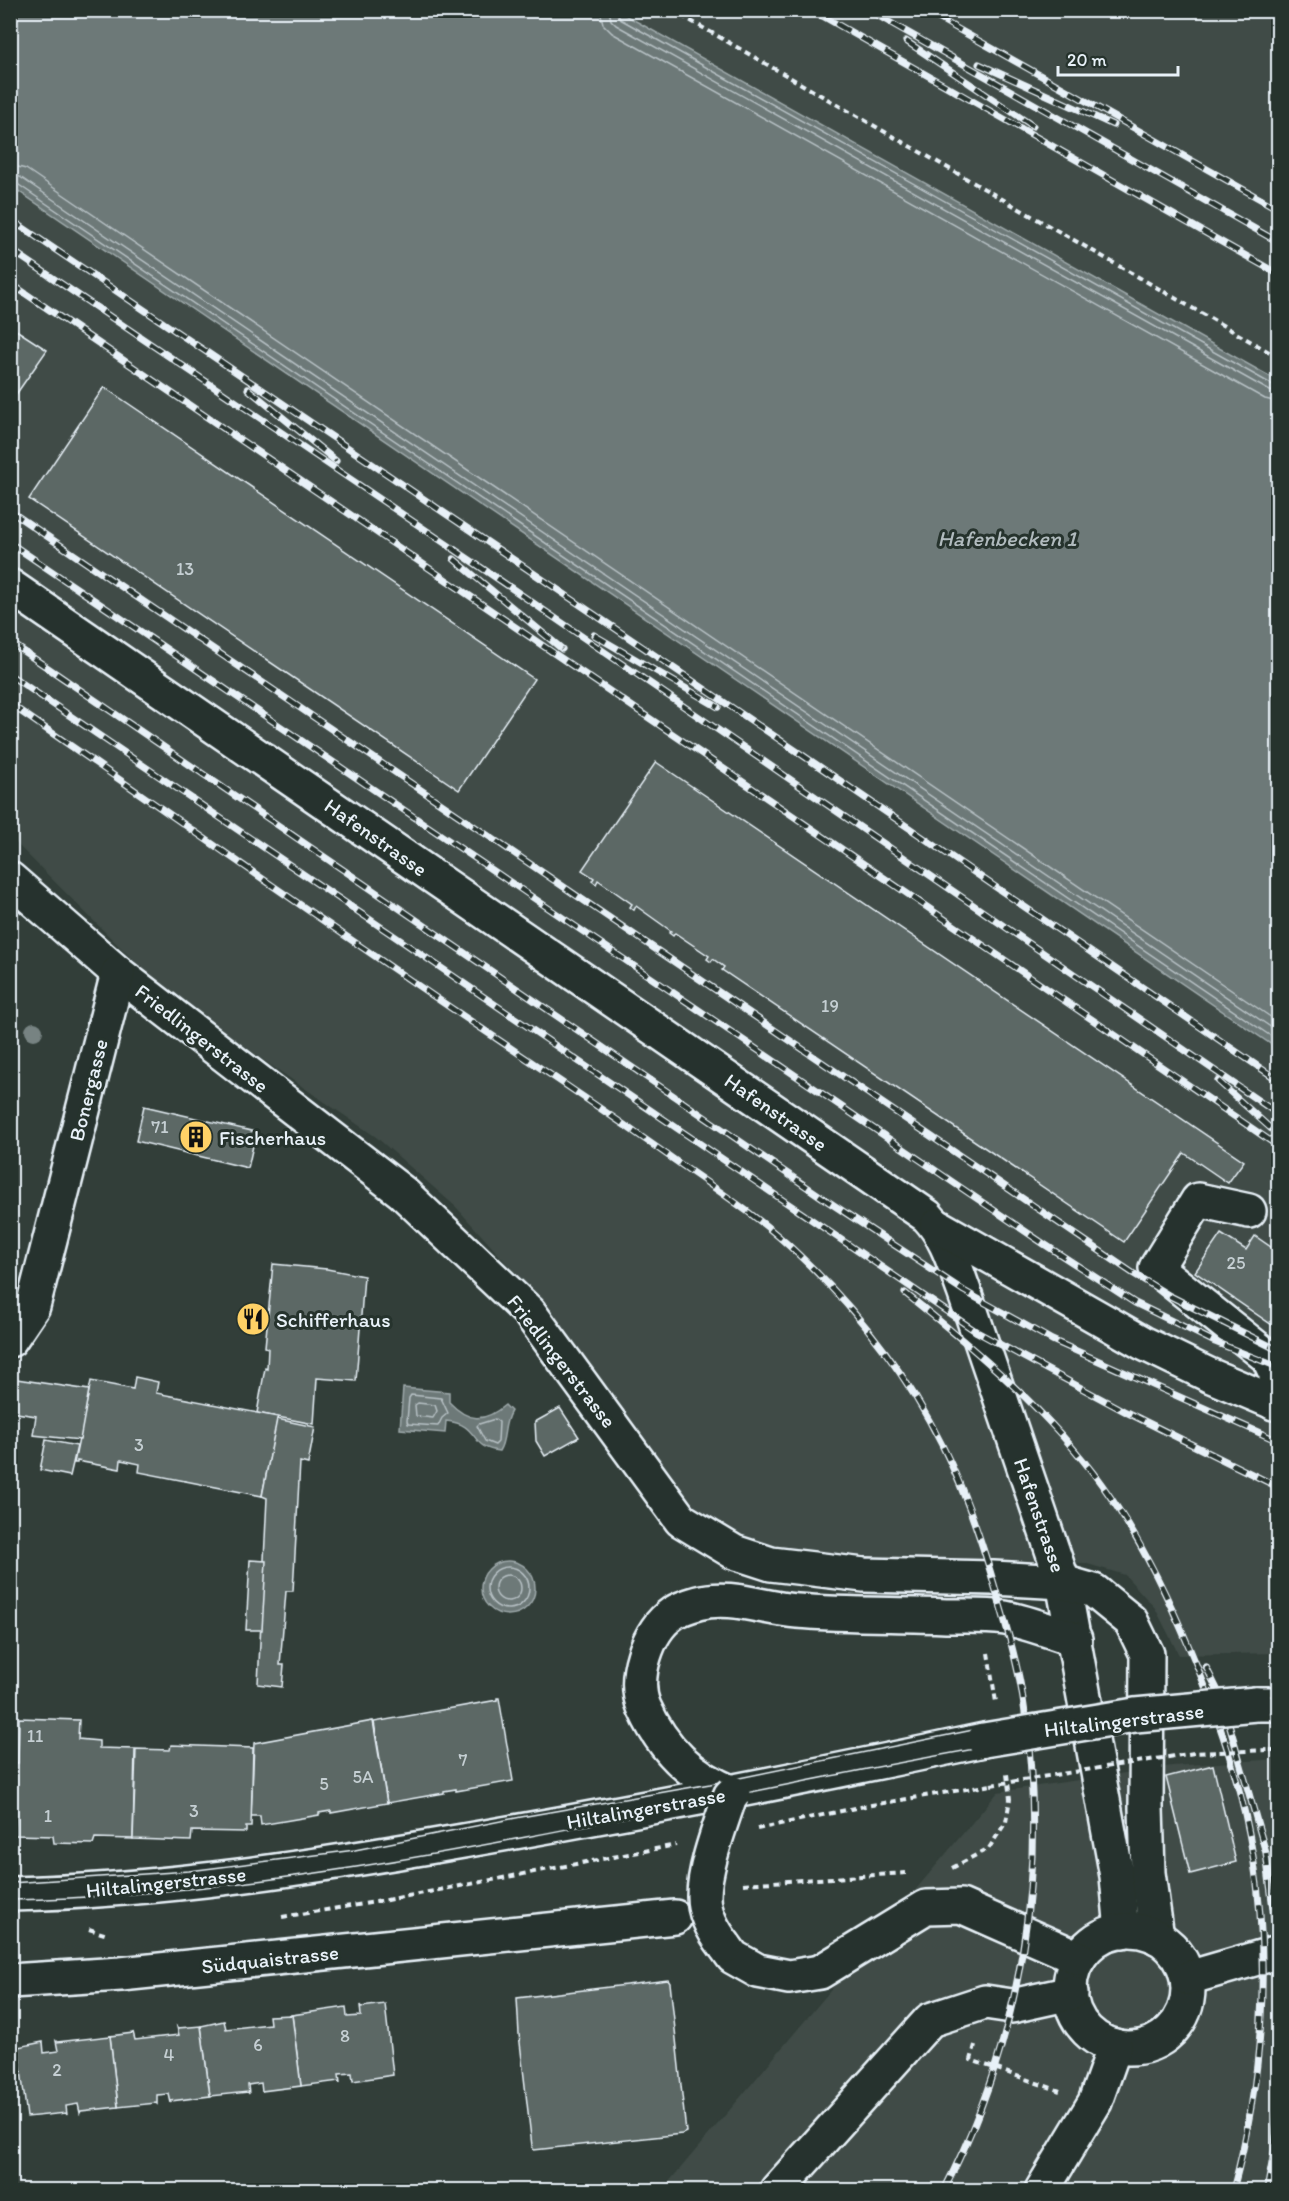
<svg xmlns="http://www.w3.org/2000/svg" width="1289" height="2201" font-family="Itim,sans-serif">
	<rect width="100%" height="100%" fill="#323e39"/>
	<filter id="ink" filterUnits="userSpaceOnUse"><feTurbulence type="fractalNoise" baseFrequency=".0167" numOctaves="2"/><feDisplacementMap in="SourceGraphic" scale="12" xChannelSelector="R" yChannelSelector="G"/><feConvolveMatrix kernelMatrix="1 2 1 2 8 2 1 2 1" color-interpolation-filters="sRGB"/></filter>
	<g filter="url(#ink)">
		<g fill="#3f4b46">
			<path d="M10,11H1278V1653L1179,1655L1155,1608L1125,1575L1084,1563L830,1558L790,1552L741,1537L715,1521L688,1501L616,1400L517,1275L456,1207L376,1137L228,1036L141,968L11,838Z"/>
			<path d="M1278,1759V2190H662L998,1792L1172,1766Z"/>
		</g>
		<g fill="#6d7978" stroke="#9ea9ab" stroke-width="1.5">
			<path d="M10,11H618L1278,381V1049L11,186Z"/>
			<path d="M403,1388L449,1392V1402C468,1422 484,1423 505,1405L511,1411C502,1426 507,1438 499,1451C468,1448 481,1424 446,1421L445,1433L400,1429Z"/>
			<circle cx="508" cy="1588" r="27"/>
		</g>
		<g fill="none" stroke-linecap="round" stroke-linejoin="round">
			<g stroke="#b7c1c5" stroke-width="1.5">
				<path d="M600,10L603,24L612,33L1265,399L1278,402"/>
				<path d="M609,10L611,20L616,25L1270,391L1278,393"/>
				<path d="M616,10L620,19L1273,385L1278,386"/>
				<path d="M10,165L26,169L1278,1022"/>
				<path d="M10,174L20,177L1278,1032"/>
				<path d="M10,182L16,183L1278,1041"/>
				<path d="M411,1395L441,1398L448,1413L442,1418L438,1426L408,1424L407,1421L409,1398Z"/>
				<path d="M418,1403L435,1405L437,1411L433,1418L416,1416L415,1405Z"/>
				<path d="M495,1419L499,1422L498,1442L495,1445L485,1441L477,1426L479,1424Z"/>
				<circle cx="508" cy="1588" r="21"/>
				<circle cx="508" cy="1588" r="13"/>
			</g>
		</g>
		<g fill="#5c6865" stroke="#e8f1f8" stroke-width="1.5">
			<path d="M10,326L47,350L10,403Z"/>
			<path d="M104,387L534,679L459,790L29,499Z"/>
			<path d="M656,762L1244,1161L1228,1183L1184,1153L1124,1242L722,970L724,967L713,959L711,962L707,959L709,956L675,933L673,936L669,933L671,931L636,906L634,910L630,907L632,904L598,880L596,884L592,881L594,878L582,870Z"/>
			<path d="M144,1106L256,1132L248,1168L136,1141Z"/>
			<path d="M1221,1234L1246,1250L1255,1236L1278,1252V1329L1195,1272Z"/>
			<path d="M273,1264L327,1269L364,1276L356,1381L317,1378L314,1424L257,1413L265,1368L267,1369L268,1348L265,1347Z"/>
			<path d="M135,1377L158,1382L156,1393L278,1417L262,1496L139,1472L140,1464L121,1460L120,1469L77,1461V1463H74L91,1381L133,1389Z"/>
			<path d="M10,1378L89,1390L80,1440L33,1435L36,1416L10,1412Z"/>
			<path d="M560,1408L579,1437L545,1456L536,1441L535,1422Z"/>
			<path d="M277,1419L315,1427L308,1464L300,1462L293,1591H286L280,1665H284L282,1687L258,1684L267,1498L262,1496Z"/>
			<path d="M46,1440L77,1446L70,1476L40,1470Z"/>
			<path d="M250,1560L266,1561L262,1630H246Z"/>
			<path d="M497,1698H499L513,1781L456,1791V1789L444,1791V1793L387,1803L374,1722L497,1700Z"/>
			<path d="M19,1718L79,1720L78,1739L99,1741V1748L135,1749L133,1839L95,1838L93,1844L54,1843L53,1836L15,1835L16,1803L13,1802L14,1763H18Z"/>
			<path d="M373,1721L387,1803L331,1813V1811L319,1813V1815L261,1825L260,1816H251L254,1743Z"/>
			<path d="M171,1745L253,1748L251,1827H246V1832L192,1831L191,1841L133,1839L136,1749L170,1750Z"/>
			<path d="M1213,1765L1236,1862L1190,1874L1166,1777Z"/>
			<path d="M668,1980L670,1983L686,2132L682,2134L534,2150L532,2146L519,2034L517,1998Z"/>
			<path d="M385,2004L393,2075L353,2081L352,2073L339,2074L340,2083L339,2081L301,2086L292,2015L346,2007L347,2017L361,2016L360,2005L361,2007Z"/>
			<path d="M292,2015L301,2086L262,2091V2092L261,2083L248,2085L249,2094L248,2092L210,2096L201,2026L224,2021L226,2029L270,2024L269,2016Z"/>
			<path d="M201,2026L210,2096L171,2101V2103L169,2094L157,2095V2104L156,2103L118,2107L110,2036L133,2033V2032L135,2040L179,2035L177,2027L178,2028Z"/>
			<path d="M110,2036L118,2107L81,2111L80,2113L78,2104L66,2106L67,2115L66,2113L27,2117L18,2047L43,2042L44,2053L58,2051L56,2041L57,2042Z"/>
		</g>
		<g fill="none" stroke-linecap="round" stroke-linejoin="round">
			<g stroke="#e8f1f8" stroke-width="38">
				<g id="minor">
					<path d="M10,586L927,1216C947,1237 954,1264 964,1291L1063,1582L1117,1876L1122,1931"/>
					<path d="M10,879L118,973L402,1192L529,1312L681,1520L734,1552L771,1564L864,1575L993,1578L1063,1582L1094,1591L1131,1621L1147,1654L1146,1808L1148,1873L1157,1937"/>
					<path d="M1249,1211L1198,1200L1156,1268L1268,1357L1278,1378L1274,1403"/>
					<path d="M937,1226L1143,1343L1209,1375L1278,1404"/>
					<path d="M10,1340L33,1306L118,973"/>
					<circle cx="1129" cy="1989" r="59"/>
					<path d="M1188,1978L1278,1952"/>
					<path d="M10,1981L121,1974L675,1917"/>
					<path d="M777,2190L930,2020L985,2002L1012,2006L1071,1993"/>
					<path d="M1042,2190L1095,2102L1115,2046"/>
				</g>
			</g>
			<g stroke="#e8f1f8" stroke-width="38">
				<g id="major">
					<path d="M1256,1704H1278"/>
					<path d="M733,1793C691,1777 662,1748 644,1707C632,1678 647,1631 673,1613C679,1609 691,1605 698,1603C730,1594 764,1609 797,1611C846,1615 896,1614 946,1616C965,1616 986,1615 1005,1618C1028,1622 1052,1632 1075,1639"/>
					<path d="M10,1894C162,1891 314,1867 463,1841C637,1811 811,1777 984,1740"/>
					<path d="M725,1946L733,1957L758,1971L789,1977L820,1972L926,1907L961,1906L1079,1958"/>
				</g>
			</g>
			<g stroke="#e8f1f8" stroke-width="4" stroke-dasharray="6 4.5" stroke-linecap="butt">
				<path d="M672,10L1278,357"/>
				<path d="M988,1653L996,1702"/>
				<path d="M1270,1750H1278"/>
				<path d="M757,1829L865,1806L991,1785"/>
				<path d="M952,1868L989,1848L1006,1822L1010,1799L1007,1774"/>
				<path d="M743,1884L906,1873"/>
				<path d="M282,1917L376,1902L676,1845"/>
				<path d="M89,1929L107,1935"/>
				<path d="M975,2045L971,2060L1060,2091"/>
			</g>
			<use href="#minor" stroke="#26332d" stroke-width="33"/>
			<use href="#major" stroke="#26332d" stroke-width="33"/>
			<g stroke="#e8f1f8" stroke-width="1.5">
				<path d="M10,1883L189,1871L355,1850L521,1817L710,1784L1007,1723L1149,1704L1278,1696"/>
				<path d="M10,1900C298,1894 577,1825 857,1771C997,1744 1136,1718 1278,1712"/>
			</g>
			<g stroke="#e8f1f8" stroke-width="7">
				<g id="rail">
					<path d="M812,10L1278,274"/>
					<path d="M868,10L1278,242"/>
					<path d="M924,10L1278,209"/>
					<path d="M906,41L1033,126"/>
					<path d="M979,64L1113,125"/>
					<path d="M10,219L817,765L1278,1080"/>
					<path d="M10,249L501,581L1278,1114"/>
					<path d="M10,283L1278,1146"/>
					<path d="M248,389L336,461"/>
					<path d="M10,511L1134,1274L1170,1296L1278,1350"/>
					<path d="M10,543L1044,1244L1135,1303L1215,1342L1278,1367"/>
					<path d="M454,559L562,649"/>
					<path d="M594,635L718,707"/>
					<path d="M10,642L826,1200L964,1291L1052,1340L1278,1441"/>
					<path d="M10,675L977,1332L1126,1412L1278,1487"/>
					<path d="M10,704C160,807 309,912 460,1014C531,1062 603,1109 673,1159C716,1189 761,1218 799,1255C856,1309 907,1374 942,1445C964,1489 980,1536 994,1584C1005,1622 1017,1660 1023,1699C1049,1867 1022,2039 944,2190"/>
					<path d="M1218,1081L1278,1135"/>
					<path d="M905,1293C974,1348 1050,1413 1102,1485C1138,1535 1165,1590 1189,1647C1217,1713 1242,1784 1253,1856C1271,1966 1262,2083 1233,2190"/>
					<path d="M1206,1667L1222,1699L1266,1853L1278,1949"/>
					<path d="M1267,2190L1275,2147L1278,2103"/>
				</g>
			</g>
			<use href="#rail" stroke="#26332d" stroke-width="4.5" stroke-dasharray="14" stroke-linecap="butt"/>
			<g stroke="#e8f1f8" stroke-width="38" stroke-linecap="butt">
				<g id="major-bridge">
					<path d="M984,1740L1135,1715L1256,1704"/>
					<path d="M725,1946C714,1932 704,1914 704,1896C704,1867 721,1824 730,1796L733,1793"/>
				</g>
			</g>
			<path stroke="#e8f1f8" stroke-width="4" stroke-dasharray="6 4.5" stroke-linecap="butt" d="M991,1785L1194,1753L1270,1750"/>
			<use href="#major-bridge" stroke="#26332d" stroke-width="33"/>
		</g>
		<circle fill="#778382" cx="34" cy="1031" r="9"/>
	</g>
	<defs>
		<g id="building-disc" transform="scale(1.725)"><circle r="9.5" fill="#ffd166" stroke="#26332d"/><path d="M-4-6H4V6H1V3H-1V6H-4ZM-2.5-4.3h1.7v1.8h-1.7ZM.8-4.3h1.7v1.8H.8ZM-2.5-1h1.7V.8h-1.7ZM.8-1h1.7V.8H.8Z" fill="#111"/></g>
		<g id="restaurant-disc" transform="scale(1.725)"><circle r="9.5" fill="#ffd166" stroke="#26332d"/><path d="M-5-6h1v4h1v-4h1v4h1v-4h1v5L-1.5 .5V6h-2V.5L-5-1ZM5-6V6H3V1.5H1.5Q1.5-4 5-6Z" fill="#111"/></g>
	</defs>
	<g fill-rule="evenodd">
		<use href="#building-disc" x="196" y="1137"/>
		<use href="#restaurant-disc" x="253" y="1319"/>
	</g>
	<g text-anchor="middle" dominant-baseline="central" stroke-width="6" stroke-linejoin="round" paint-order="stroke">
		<g font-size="18" fill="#c5cfd3">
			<text x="185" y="569">13</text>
			<text x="830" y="1006">19</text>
			<text x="160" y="1127">71</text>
			<text x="1236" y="1263">25</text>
			<text x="139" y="1445">3</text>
			<text x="35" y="1736">11</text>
			<text x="463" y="1760">7</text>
			<text x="363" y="1777">5A</text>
			<text x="324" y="1784">5</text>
			<text x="194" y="1811">3</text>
			<text x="48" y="1816">1</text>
			<text x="345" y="2036">8</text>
			<text x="258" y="2045">6</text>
			<text x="169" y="2055">4</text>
			<text x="57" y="2070">2</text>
		</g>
		<g font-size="21" fill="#e8f1f8" stroke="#26332d">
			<text transform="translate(376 837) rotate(35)">Hafenstrasse</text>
			<text transform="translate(202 1038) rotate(38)">Friedlingerstrasse</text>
			<text transform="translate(88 1090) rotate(-76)">Bonergasse</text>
			<text transform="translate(776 1112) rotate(35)">Hafenstrasse</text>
			<text transform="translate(562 1361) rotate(52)">Friedlingerstrasse</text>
			<text transform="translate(1040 1515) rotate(71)">Hafenstrasse</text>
			<text transform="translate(1124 1720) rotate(-7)">Hiltalingerstrasse</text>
			<text transform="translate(646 1808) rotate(-10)">Hiltalingerstrasse</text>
			<text transform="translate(166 1882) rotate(-6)">Hiltalingerstrasse</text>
			<text transform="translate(270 1959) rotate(-6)">Südquaistrasse</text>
		</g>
		<g font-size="21" fill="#e8f1f8" stroke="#26332d" text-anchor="start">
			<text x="219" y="1137">Fischerhaus</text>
			<text x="276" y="1319">Schifferhaus</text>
		</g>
		<g font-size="22" font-style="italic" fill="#b1bbbe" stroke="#26332d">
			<text x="1007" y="538">Hafenbecken 1</text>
		</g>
	</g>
	<rect width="1289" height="2201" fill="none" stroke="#26332d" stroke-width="36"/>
	<rect x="18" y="18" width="1253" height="2165" fill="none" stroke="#e8f1f8" stroke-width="2" filter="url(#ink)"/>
	<path d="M1058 66v9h120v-9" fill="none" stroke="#e8f1f8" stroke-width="3"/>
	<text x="1067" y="66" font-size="18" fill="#e8f1f8" stroke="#26332d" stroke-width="4.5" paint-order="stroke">20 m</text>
</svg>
